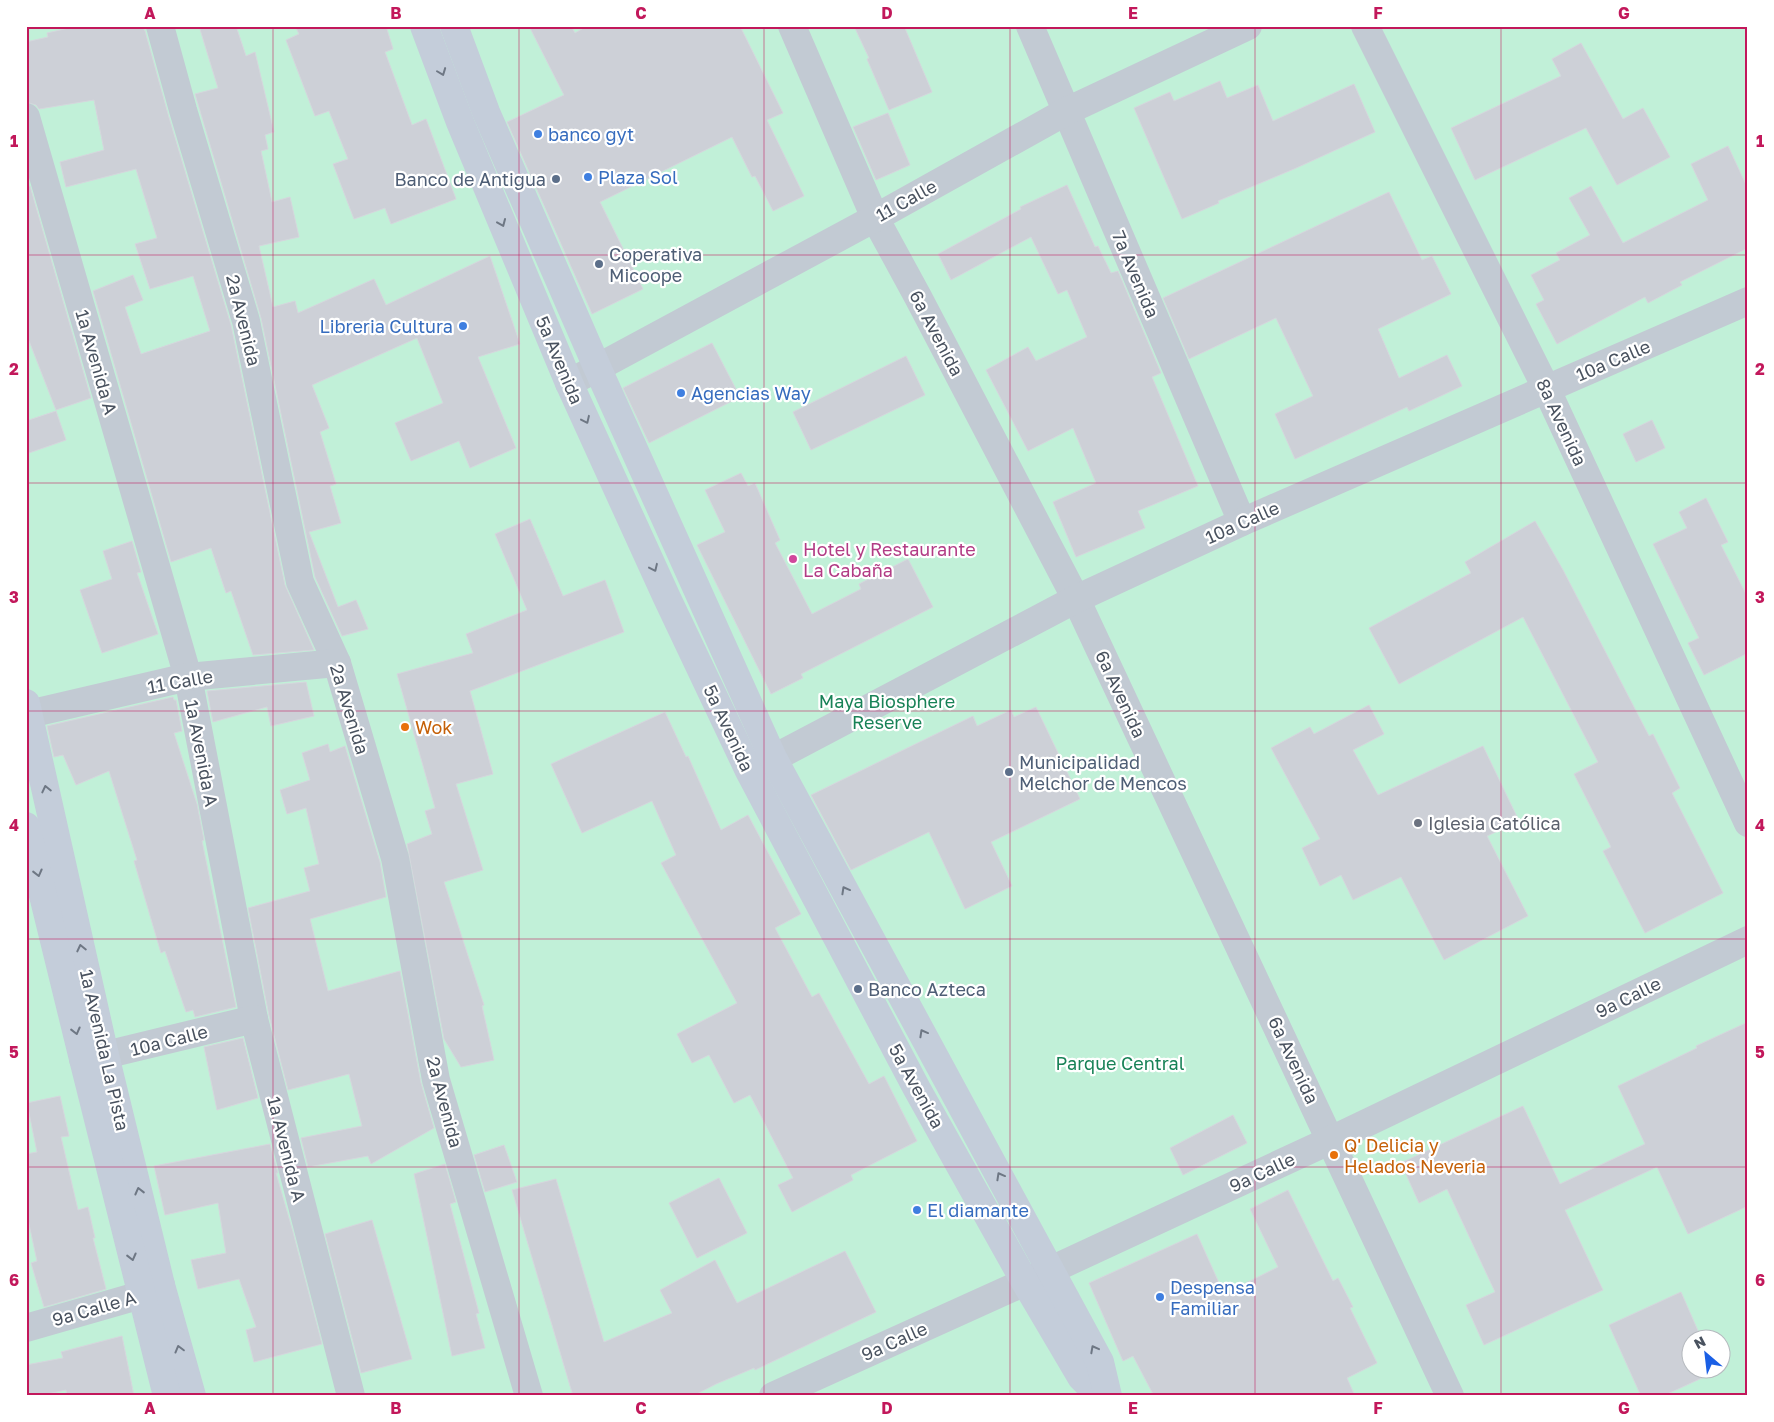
<svg xmlns="http://www.w3.org/2000/svg" width="1774" height="1422" font-family="'Golos Text',sans-serif">
	<rect width="100%" height="100%" fill="#f4f2f1"/>
	<path fill="#c1f0d8" fill-rule="evenodd" d="M26,26H1748V1396H26ZM1692,1340H1722V1370H1692Z"/>
	<g fill="#cdd0d7" stroke="#d5d7dd">
		<path d="M78,26H142L145,31L168,114L231,325L285,585L314,650L253,655L231,591L226,593L211,548L171,562L93,291L133,275L143,300L125,307L141,354L210,331L193,276L150,289L135,244L157,238L136,169L66,187L60,162L104,150L94,100L39,109L36,105L26,102V42L48,37L47,33Z"/>
		<path d="M199,26H236L246,56L255,52L274,132L265,135L268,149L261,151L272,202L290,197L299,237L259,246L273,307L295,301L298,313L374,279L386,305L490,256L520,344L478,357L516,448L470,468L459,441L411,461L395,423L443,403L417,338L312,385L329,428L320,432L336,484L330,486L341,523L309,532L338,607L356,600L368,629L342,636L315,577L261,318L195,94L218,88Z"/>
		<path d="M295,26H386L393,49L385,52L412,125L426,119L456,199L391,224L385,208L354,219L333,164L348,159L329,111L315,116L286,40L299,34Z"/>
		<path d="M529,26H571L575,33L587,26H740L783,113L767,120L804,196L773,211L755,176L752,177L732,137L600,202L643,289L592,314L507,122L564,95Z"/>
		<path d="M854,26H904L932,92L889,110L867,59L869,58Z"/>
		<path d="M1581,43L1623,119L1643,108L1670,157L1617,185L1586,128L1475,180L1451,128L1561,76L1552,59Z"/>
		<path d="M1220,81L1227,98L1258,85L1273,121L1354,84L1375,132L1294,169L1218,201L1219,203L1182,219L1134,108L1170,92L1174,101Z"/>
		<path d="M888,113L910,165L876,180L853,127Z"/>
		<path d="M1728,146L1748,189V248L1680,282L1682,285L1648,303L1645,297L1557,344L1536,304L1544,300L1531,275L1560,260L1556,253L1590,235L1569,198L1591,186L1623,243L1708,200L1691,164Z"/>
		<path d="M1067,185L1095,247L1098,246L1111,273L1118,271L1161,373L1152,377L1198,486L1138,511L1145,528L1076,557L1053,502L1096,483L1073,428L1028,451L986,370L1028,347L1036,361L1087,337L1067,290L1058,294L1031,237L951,280L938,254L1021,209L1020,207Z"/>
		<path d="M30,186L91,398L56,410L26,333V187Z"/>
		<path d="M1389,192L1422,260L1432,256L1451,294L1378,329L1399,378L1447,355L1462,386L1409,411L1407,407L1295,459L1275,414L1313,396L1276,318L1189,359L1163,298Z"/>
		<path d="M712,343L740,397L649,443L623,388Z"/>
		<path d="M906,356L925,395L811,450L793,412Z"/>
		<path d="M56,411L66,440L26,454V421Z"/>
		<path d="M1652,420L1665,448L1636,462L1623,434Z"/>
		<path d="M741,473L748,486L755,483L780,540L775,543L812,614L861,589L859,584L908,559L933,607L801,674L803,678L771,694L697,545L725,532L705,490Z"/>
		<path d="M1706,498L1728,542L1721,545L1748,598V653L1704,675L1688,643L1699,638L1653,544L1687,528L1679,512Z"/>
		<path d="M530,519L563,596L605,580L624,632L470,691L493,774L456,784L483,870L444,882L484,1005L482,1006L494,1060L461,1067L444,1039L407,844L432,834L425,811L435,808L397,674L473,653L466,634L527,610L495,534Z"/>
		<path d="M1535,521L1563,570L1649,736L1653,734L1680,788L1672,793L1723,893L1645,933L1603,851L1611,847L1574,774L1598,762L1523,617L1399,684L1369,628L1471,573L1465,562Z"/>
		<path d="M132,541L141,572L137,573L158,634L102,653L80,590L112,579L103,551Z"/>
		<path d="M306,682L314,716L271,726L267,707L213,722L207,691Z"/>
		<path d="M173,697L174,700H176L182,731L174,733L197,804L204,840L202,841L236,1007L195,1017L193,1010L186,1012L165,951L161,953L134,861L137,860L109,771L76,785L63,755L54,757L47,726Z"/>
		<path d="M1369,705L1384,734L1353,750L1378,795L1483,746L1519,821L1487,836L1528,916L1444,960L1401,877L1353,900L1341,875L1320,886L1302,848L1320,839L1271,748L1310,727L1314,734Z"/>
		<path d="M1036,707L1080,799L991,842L1012,886L965,909L929,832L851,870L811,795L973,716L977,726L1011,710L1014,717Z"/>
		<path d="M665,712L686,757L688,756L721,830L748,815L801,914L775,928L812,997L819,993L869,1084L884,1076L917,1141L851,1175L853,1180L792,1212L778,1185L793,1178L750,1095L734,1103L709,1055L692,1063L677,1034L737,1003L661,863L676,855L652,801L582,833L551,764Z"/>
		<path d="M328,744L330,752L345,746L380,862L386,897L310,919L328,991L400,971L421,1083L434,1128L371,1164L368,1156L308,1167L301,1138L362,1126L349,1074L288,1090L269,1016L248,908L310,891L304,868L319,864L306,808L287,814L280,790L310,780L302,753Z"/>
		<path d="M1748,1022V1206L1688,1234L1657,1167L1565,1210L1603,1290L1484,1345L1466,1305L1495,1292L1447,1189L1419,1203L1401,1163L1523,1106L1560,1184L1645,1144L1618,1086L1697,1048L1696,1046Z"/>
		<path d="M243,1038L258,1098L217,1110L204,1047Z"/>
		<path d="M60,1096L69,1136L61,1137L78,1210L88,1207L95,1238H93L106,1289L44,1307L31,1263L37,1261L26,1210V1154L37,1152L27,1103Z"/>
		<path d="M1233,1115L1247,1143L1183,1175L1170,1148Z"/>
		<path d="M270,1144L278,1173H276L293,1232L322,1344L254,1362L246,1330L256,1327L239,1279L198,1289L191,1260L226,1253L218,1203L165,1215L154,1166Z"/>
		<path d="M504,1145L517,1182L485,1192L474,1155Z"/>
		<path d="M445,1164L456,1202L450,1204L479,1313L476,1314L485,1348L452,1356L414,1174Z"/>
		<path d="M719,1178L747,1233L697,1258L669,1203Z"/>
		<path d="M556,1179L604,1342L672,1313L660,1290L715,1260L737,1303L845,1251L876,1312L755,1370L754,1368L716,1384L693,1396H573L512,1190Z"/>
		<path d="M1288,1190L1333,1281L1338,1278L1353,1307L1350,1308L1377,1363L1347,1378L1355,1396H1154L1133,1356L1123,1361L1089,1283L1197,1234L1224,1294L1278,1267L1250,1209Z"/>
		<path d="M372,1220L412,1359L361,1373L325,1234Z"/>
		<path d="M1681,1292L1702,1340H1692V1370H1716L1717,1371L1663,1396H1641L1609,1325Z"/>
		<path d="M122,1336L134,1396H67L66,1390L38,1396H30L26,1378V1365L63,1358L61,1352Z"/>
	</g>
	<g fill="none" stroke-linecap="round" stroke-linejoin="round">
		<g stroke="#c2cad3" stroke-width="28">
			<path d="M160,26L183,110L246,321L300,582L337,663L395,858L436,1080L529,1396"/>
			<path d="M792,26L875,218L918,297L1076,599L1450,1396"/>
			<path d="M1030,26L1242,522"/>
			<path d="M1365,26L1546,388L1748,823"/>
			<path d="M26,117L188,677L254,1019L351,1396"/>
			<path d="M569,383L875,218L1067,111L1248,26"/>
			<path d="M26,717L29,714L188,677L337,663"/>
			<path d="M753,769L1076,599L1242,522L1748,301"/>
			<path d="M83,1059L105,1055L254,1019"/>
			<path d="M26,1328L141,1295L161,1285"/>
			<path d="M773,1396L1025,1282L1331,1140L1748,940"/>
		</g>
		<g stroke="#c4cdda" stroke-width="28">
			<path d="M424,26L460,122L569,383L667,598L749,771L917,1089L1025,1282L1081,1377L1100,1396"/>
			<path d="M454,26L486,112L597,367L773,758L1100,1362L1108,1396"/>
			<path d="M26,703L105,1055L161,1285L192,1396"/>
			<path d="M26,826L83,1059L167,1396"/>
		</g>
	</g>
	<defs><path id="oneway-chevron" d="M-2-3.5L2.5 0L-2 3.5" fill="none" stroke-width="1.6" stroke-linecap="round" stroke-linejoin="round" transform="scale(1.25)"/></defs>
	<g stroke="#6e7784">
		<use href="#oneway-chevron" transform="translate(442 72) rotate(69)"/>
		<use href="#oneway-chevron" transform="translate(502 223) rotate(67)"/>
		<use href="#oneway-chevron" transform="translate(586 420) rotate(65)"/>
		<use href="#oneway-chevron" transform="translate(654 568) rotate(65)"/>
		<use href="#oneway-chevron" transform="translate(46 789) rotate(-103)"/>
		<use href="#oneway-chevron" transform="translate(38 873) rotate(76)"/>
		<use href="#oneway-chevron" transform="translate(845 890) rotate(-119)"/>
		<use href="#oneway-chevron" transform="translate(81 948) rotate(-103)"/>
		<use href="#oneway-chevron" transform="translate(76 1031) rotate(76)"/>
		<use href="#oneway-chevron" transform="translate(923 1033) rotate(-119)"/>
		<use href="#oneway-chevron" transform="translate(1000 1176) rotate(-119)"/>
		<use href="#oneway-chevron" transform="translate(139 1191) rotate(-104)"/>
		<use href="#oneway-chevron" transform="translate(132 1257) rotate(76)"/>
		<use href="#oneway-chevron" transform="translate(179 1349) rotate(-105)"/>
		<use href="#oneway-chevron" transform="translate(1094 1349) rotate(-118)"/>
	</g>
	<path fill="none" stroke="#c2185b" stroke-width="1" stroke-opacity="0.55" d="M273,26V1396M519,26V1396M764,26V1396M1010,26V1396M1255,26V1396M1501,26V1396M26,255H1748M26,483H1748M26,711H1748M26,939H1748M26,1167H1748"/>
	<g fill="#3f7fe0" stroke="#fff" stroke-width="2">
		<circle cx="538" cy="134" r="5"/>
		<circle cx="588" cy="177" r="5"/>
		<circle cx="463" cy="326" r="5"/>
		<circle cx="681" cy="393" r="5"/>
		<circle cx="917" cy="1210" r="5"/>
		<circle cx="1160" cy="1297" r="5"/>
	</g>
	<g fill="#5c6f8a" stroke="#fff" stroke-width="2">
		<circle cx="556" cy="179" r="5"/>
		<circle cx="599" cy="264" r="5"/>
		<circle cx="1009" cy="772" r="5"/>
		<circle cx="858" cy="989" r="5"/>
	</g>
	<circle fill="#d1479c" stroke="#fff" stroke-width="2" cx="793" cy="559" r="5"/>
	<g fill="#e8710a" stroke="#fff" stroke-width="2">
		<circle cx="405" cy="727" r="5"/>
		<circle cx="1334" cy="1155" r="5"/>
	</g>
	<circle fill="#6b7280" stroke="#fff" stroke-width="2" cx="1418" cy="823" r="5"/>
	<g text-anchor="middle" dominant-baseline="central" stroke-width="4.5" stroke-linejoin="round" paint-order="stroke">
		<g font-size="18" fill="#366cbe" stroke="#fff" text-anchor="start">
			<text x="548" y="134">banco gyt</text>
			<text x="598" y="177">Plaza Sol</text>
			<text x="453" y="326" text-anchor="end">Libreria Cultura</text>
			<text x="691" y="393">Agencias Way</text>
			<text x="927" y="1210">El diamante</text>
			<text x="1170" y="1287">Despensa<tspan x="1170" dy="21">Familiar</tspan></text>
		</g>
		<g font-size="18" fill="#4e5e75" stroke="#fff" text-anchor="start">
			<text x="546" y="179" text-anchor="end">Banco de Antigua</text>
			<text x="609" y="254">Coperativa<tspan x="609" dy="21">Micoope</tspan></text>
			<text x="1019" y="762">Municipalidad<tspan x="1019" dy="21">Melchor de Mencos</tspan></text>
			<text x="868" y="989">Banco Azteca</text>
		</g>
		<g font-size="18" fill="#49525f" stroke="#fff">
			<text transform="translate(906 200) rotate(-29)">11 Calle</text>
			<text transform="translate(1136 274) rotate(67)">7a Avenida</text>
			<text transform="translate(244 320) rotate(76)">2a Avenida</text>
			<text transform="translate(937 333) rotate(62)">6a Avenida</text>
			<text transform="translate(560 360) rotate(67)">5a Avenida</text>
			<text transform="translate(1613 360) rotate(-23)">10a Calle</text>
			<text transform="translate(97 362) rotate(74)">1a Avenida A</text>
			<text transform="translate(1562 422) rotate(65)">8a Avenida</text>
			<text transform="translate(1242 522) rotate(-24)">10a Calle</text>
			<text transform="translate(180 681) rotate(-10)">11 Calle</text>
			<text transform="translate(1121 694) rotate(65)">6a Avenida</text>
			<text transform="translate(350 709) rotate(73)">2a Avenida</text>
			<text transform="translate(729 728) rotate(65)">5a Avenida</text>
			<text transform="translate(202 753) rotate(79)">1a Avenida A</text>
			<text transform="translate(1628 997) rotate(-26)">9a Calle</text>
			<text transform="translate(169 1040) rotate(-14)">10a Calle</text>
			<text transform="translate(105 1050) rotate(77)">1a Avenida La Pista</text>
			<text transform="translate(1294 1060) rotate(65)">6a Avenida</text>
			<text transform="translate(917 1086) rotate(61)">5a Avenida</text>
			<text transform="translate(445 1102) rotate(75)">2a Avenida</text>
			<text transform="translate(287 1149) rotate(76)">1a Avenida A</text>
			<text transform="translate(1262 1172) rotate(-25)">9a Calle</text>
			<text transform="translate(94 1308) rotate(-16)">9a Calle A</text>
			<text transform="translate(894 1341) rotate(-24)">9a Calle</text>
		</g>
		<g font-size="18" fill="#b23c85" stroke="#fff" text-anchor="start">
			<text x="803" y="549">Hotel y Restaurante<tspan x="803" dy="21">La Cabaña</tspan></text>
		</g>
		<g font-size="18" fill="#188257" stroke="#fff">
			<text x="887" y="701">Maya Biosphere<tspan x="887" dy="21">Reserve</tspan></text>
			<text x="1120" y="1063">Parque Central</text>
		</g>
		<g font-size="18" fill="#c56008" stroke="#fff" text-anchor="start">
			<text x="415" y="727">Wok</text>
			<text x="1344" y="1145">Q' Delicia y<tspan x="1344" dy="21">Helados Neveria</tspan></text>
		</g>
		<g font-size="18" fill="#5b616d" stroke="#fff" text-anchor="start">
			<text x="1428" y="823">Iglesia Católica</text>
		</g>
	</g>
	<rect width="1774" height="1422" fill="none" stroke="#ffffff" stroke-width="55"/>
	<g transform="translate(1706 1354) rotate(332)"><circle r="24" fill="#ffffff" stroke="#b6babf"/>
	<path d="M0-4L9 19L0 12L-9 19Z" fill="#1a5fe5"/>
	<text y="-8" font-size="14" font-weight="bold" text-anchor="middle" fill="#49525f">N</text>
	</g>
	<rect x="28" y="28" width="1718" height="1366" fill="none" stroke="#c2185b" stroke-width="2"/>
	<g font-size="16" text-anchor="middle" font-weight="bold" fill="#c2185b">
		<text x="150" y="19">A</text>
		<text x="396" y="19">B</text>
		<text x="641" y="19">C</text>
		<text x="887" y="19">D</text>
		<text x="1133" y="19">E</text>
		<text x="1378" y="19">F</text>
		<text x="1624" y="19">G</text>
		<text x="14" y="147">1</text>
		<text x="1760" y="147">1</text>
		<text x="14" y="375">2</text>
		<text x="1760" y="375">2</text>
		<text x="14" y="603">3</text>
		<text x="1760" y="603">3</text>
		<text x="14" y="831">4</text>
		<text x="1760" y="831">4</text>
		<text x="14" y="1058">5</text>
		<text x="1760" y="1058">5</text>
		<text x="14" y="1286">6</text>
		<text x="1760" y="1286">6</text>
		<text x="150" y="1414">A</text>
		<text x="396" y="1414">B</text>
		<text x="641" y="1414">C</text>
		<text x="887" y="1414">D</text>
		<text x="1133" y="1414">E</text>
		<text x="1378" y="1414">F</text>
		<text x="1624" y="1414">G</text>
	</g>
</svg>
